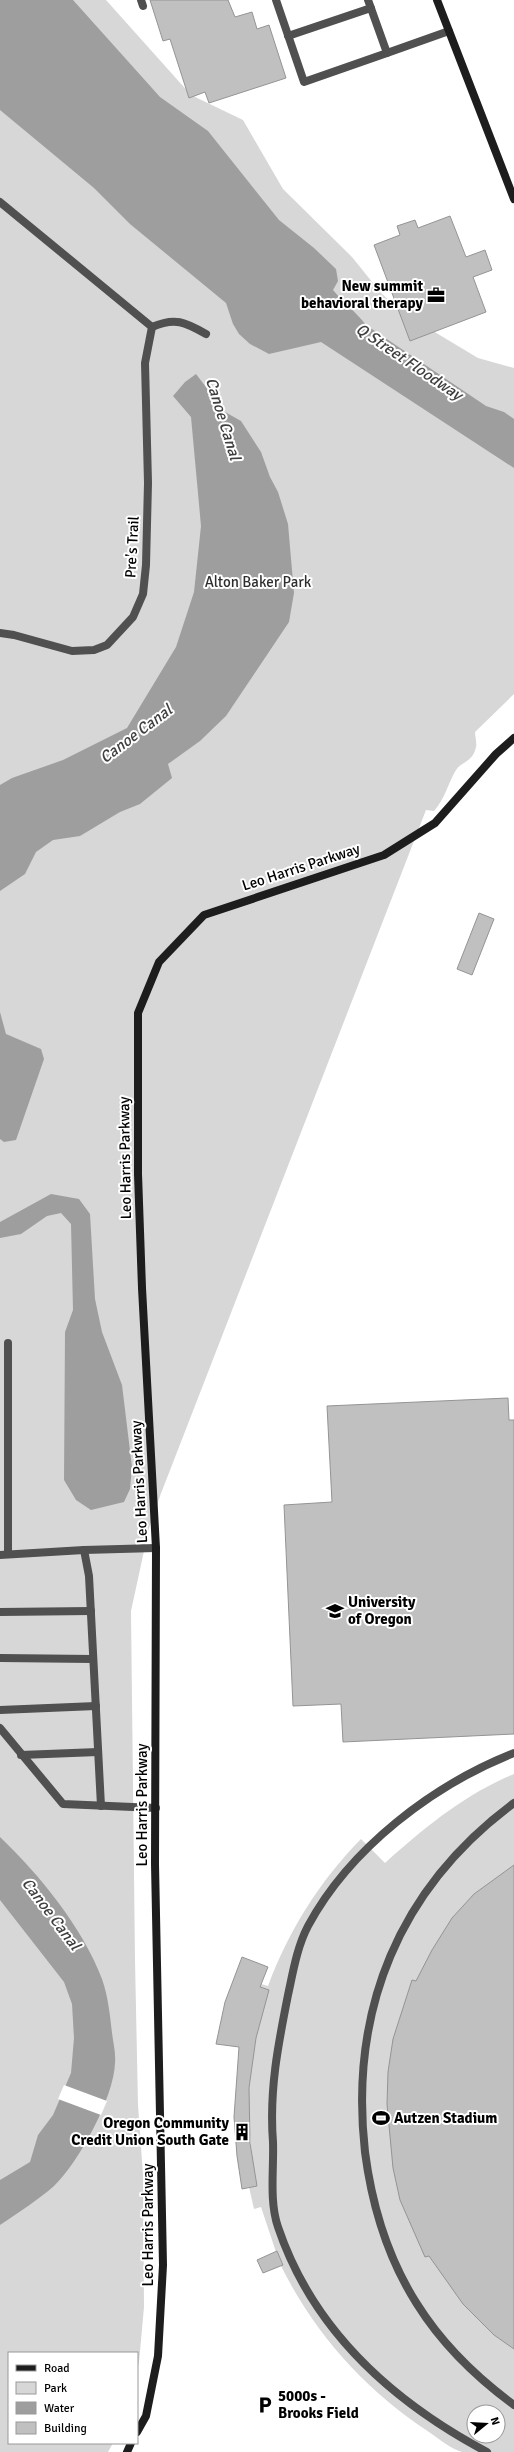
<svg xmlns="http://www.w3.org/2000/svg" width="514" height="2452" font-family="Signika,sans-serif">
	<rect width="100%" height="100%" fill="#fff"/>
	<g fill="#d7d7d7" fill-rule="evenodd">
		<path d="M0,0H106L191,95L243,120L283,189L352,257L381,293L403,313L478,358L514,368V694L475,732C475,736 477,743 476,747C473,762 461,762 456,770C448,783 445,799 434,811L426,810L160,1496L149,1528L131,1611L135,1960L138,2105L143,2175L144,2307L139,2362L137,2371V2353H9V2443H113L108,2452H0Z"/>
		<path d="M514,1774V2452C498,2452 478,2452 462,2452C451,2449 438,2438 429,2432C365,2390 315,2334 281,2266L283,2264L277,2251L276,2252L261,2207L254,2209L249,2187L252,2158L248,2110L249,2088L256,2038L268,1990L260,1987L261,1984L268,1986C289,1930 319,1882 361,1839L385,1863C424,1828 465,1794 514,1774ZM474,2412H498V2436H474Z"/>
	</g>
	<g fill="#9e9e9e">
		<path d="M0,0H73L160,97L208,131L279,220L314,248L336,269L338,281L333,290C344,303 355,311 366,325L486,406L504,412L514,419V468L321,342L269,354L250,344L239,334L233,324L226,303L130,224L94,188L0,110Z"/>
		<path d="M196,374L225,412L241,421L261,452L270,477L278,492L288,524L294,593L289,622L226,716L200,741L168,764L172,778L140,804L120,812L80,836L53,840L36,852L25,874L0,891V785L12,778L63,760L127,728L176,647L194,592L201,526L191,417L173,396L185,382Z"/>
		<path d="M0,1012L6,1034L41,1049L44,1059L16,1140L4,1142L0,1139Z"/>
		<path d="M51,1194L79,1199L90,1214L95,1299L102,1332L122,1385L132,1467L130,1489L124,1502L91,1510L76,1500L64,1480L65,1332L73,1310L71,1224L61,1213L47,1216L21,1234L0,1238V1222Z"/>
		<path d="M0,1837C39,1874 83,1928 102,1979C108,1996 110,2015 112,2033C113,2042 116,2053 115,2063C114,2097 79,2162 54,2186C38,2200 18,2213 0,2225V2180L30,2162L38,2135L53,2115L71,2073L74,2038L72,2004L64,1982L0,1900Z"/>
	</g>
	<path fill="#fff" d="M64,2085L107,2101L101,2115L58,2099Z"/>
	<g fill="#c0c0c0" stroke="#949494">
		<path d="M150,0H228L235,17L252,12L257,29L269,25L286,78L209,103L205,92L189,98L170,39L163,41Z"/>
		<path d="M450,216L466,257L485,250L492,270L473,277L486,312L410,341L374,245L400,235L397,226L415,220L418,228Z"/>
		<path d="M479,913L494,919L472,975L457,969Z"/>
		<path d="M508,1398L509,1420H514V1734L343,1742L341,1704L293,1706L284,1505L332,1502L327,1406Z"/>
		<path d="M514,1865V2349L494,2335L463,2304L429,2256L425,2257L400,2200L393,2168L387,2104L388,2072L393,2039L412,1980L416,1981L432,1950L452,1918L474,1894Z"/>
		<path d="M242,1957L268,1967L260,1987L269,1990L256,2038L249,2088L250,2143L257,2186L242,2189L237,2156L234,2117L239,2047L216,2044L225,2002Z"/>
		<path d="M277,2251L283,2265L263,2273L257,2260Z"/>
	</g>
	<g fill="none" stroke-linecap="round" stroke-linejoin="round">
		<g stroke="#505050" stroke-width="8">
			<path d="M141,0L143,6"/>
			<path d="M276,0L304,82L387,53"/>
			<path d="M368,0L387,53L449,31"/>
			<path d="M288,36L371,8"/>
			<path d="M0,202L152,327"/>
			<path d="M152,327C175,317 185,322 206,334"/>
			<path d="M0,633L14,635L72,651L94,650L107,645L133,617L143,594L146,565L148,483L145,363L152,327"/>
			<path d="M8,1343V1554"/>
			<path d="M84,1550L156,1548"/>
			<path d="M0,1555L84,1550L89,1576L101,1806"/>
			<path d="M0,1612L91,1611"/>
			<path d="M0,1658L93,1659"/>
			<path d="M0,1710L96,1706"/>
			<path d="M0,1728L63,1804L156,1808"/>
			<path d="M21,1755L98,1752"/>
			<path d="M514,1803C399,1888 349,2010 365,2152C372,2206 387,2257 417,2304C442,2344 476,2377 514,2405"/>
			<path d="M487,2452C393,2402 313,2331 278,2227C269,2201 274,2169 273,2142C269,2091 278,2045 288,1995C293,1972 297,1947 308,1926C350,1848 433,1785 514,1753"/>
		</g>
		<g stroke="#1d1d1d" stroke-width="8">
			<path d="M437,0L514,199"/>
			<path d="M137,2432L146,2416L158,2356L163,2265L155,1864L156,1548L142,1288L138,1174V1013L159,962L204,915L384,855L435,823L496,754L514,738"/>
			<path d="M127,2452L131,2443"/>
		</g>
	</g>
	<defs>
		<g id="office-bare" transform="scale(1.38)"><path d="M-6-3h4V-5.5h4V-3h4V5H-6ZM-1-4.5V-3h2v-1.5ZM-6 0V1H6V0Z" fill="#000" stroke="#fff" stroke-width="2.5" paint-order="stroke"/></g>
		<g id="university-bare" transform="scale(1.38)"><path d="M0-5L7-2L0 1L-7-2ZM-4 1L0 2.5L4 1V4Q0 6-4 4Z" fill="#000" stroke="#fff" stroke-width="2.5" paint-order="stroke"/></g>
		<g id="stadium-bare" transform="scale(1.38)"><path d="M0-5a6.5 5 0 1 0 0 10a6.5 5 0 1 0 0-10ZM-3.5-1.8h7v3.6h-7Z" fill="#000" stroke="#fff" stroke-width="2.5" paint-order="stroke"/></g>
		<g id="building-bare" transform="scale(1.38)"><path d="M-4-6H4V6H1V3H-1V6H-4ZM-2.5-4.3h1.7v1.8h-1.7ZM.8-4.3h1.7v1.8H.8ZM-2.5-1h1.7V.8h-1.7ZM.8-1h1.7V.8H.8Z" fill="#000" stroke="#fff" stroke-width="2.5" paint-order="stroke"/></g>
		<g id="parking-bare" transform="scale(1.38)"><path d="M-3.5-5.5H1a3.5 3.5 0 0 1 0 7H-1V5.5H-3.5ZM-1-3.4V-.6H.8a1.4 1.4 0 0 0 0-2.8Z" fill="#000" stroke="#fff" stroke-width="2.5" paint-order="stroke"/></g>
	</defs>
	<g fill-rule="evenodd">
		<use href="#office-bare" x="436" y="295"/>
		<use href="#university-bare" x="335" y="1611"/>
		<use href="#stadium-bare" x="381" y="2118"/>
		<use href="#building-bare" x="242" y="2132"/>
		<use href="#parking-bare" x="265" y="2405"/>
	</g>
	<g text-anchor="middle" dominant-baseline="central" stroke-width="4" stroke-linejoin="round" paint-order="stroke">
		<g font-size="15" font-weight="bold" fill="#000" stroke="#fff" text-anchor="start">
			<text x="423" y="286" text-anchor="end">New summit<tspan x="423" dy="17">behavioral therapy</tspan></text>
			<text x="348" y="1602">University<tspan x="348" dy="17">of Oregon</tspan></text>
			<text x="394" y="2118">Autzen Stadium</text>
			<text x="229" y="2123" text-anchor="end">Oregon Community<tspan x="229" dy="17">Credit Union South Gate</tspan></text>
			<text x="278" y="2396">5000s -<tspan x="278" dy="17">Brooks Field</tspan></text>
		</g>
		<g font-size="15" fill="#000" stroke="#fff">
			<text transform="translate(132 547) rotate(-87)">Pre's Trail</text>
			<text transform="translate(301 867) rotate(-18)">Leo Harris Parkway</text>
			<text transform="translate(125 1158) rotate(-91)">Leo Harris Parkway</text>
			<text transform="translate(139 1482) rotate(-93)">Leo Harris Parkway</text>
			<text transform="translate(142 1805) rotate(-90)">Leo Harris Parkway</text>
			<text transform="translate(148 2225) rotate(-90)">Leo Harris Parkway</text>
		</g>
		<g font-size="15" fill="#2e2e2e" stroke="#fff">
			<text x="258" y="582">Alton Baker Park</text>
		</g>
		<g font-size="16" font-style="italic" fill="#3f3f3f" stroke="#fff">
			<text transform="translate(409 362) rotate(34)">Q Street Floodway</text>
			<text transform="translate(223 419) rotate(73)">Canoe Canal</text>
			<text transform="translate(136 734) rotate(-37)">Canoe Canal</text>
			<text transform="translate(51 1914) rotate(53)">Canoe Canal</text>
		</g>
	</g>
	<rect x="8" y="2352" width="130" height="92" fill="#ffffff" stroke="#999999"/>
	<rect x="16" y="2365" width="20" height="6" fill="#1d1d1d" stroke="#999999"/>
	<text x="44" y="2372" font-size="12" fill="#000000">Road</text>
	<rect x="16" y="2382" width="20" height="12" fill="#d7d7d7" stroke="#999999"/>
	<text x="44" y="2392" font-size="12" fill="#000000">Park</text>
	<rect x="16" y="2402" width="20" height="12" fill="#9e9e9e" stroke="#999999"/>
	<text x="44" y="2412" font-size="12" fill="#000000">Water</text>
	<rect x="16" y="2422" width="20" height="12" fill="#c0c0c0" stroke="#999999"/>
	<text x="44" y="2432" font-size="12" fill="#000000">Building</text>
	<g transform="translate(486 2424) rotate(72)"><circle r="19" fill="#ffffff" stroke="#999999"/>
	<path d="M0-3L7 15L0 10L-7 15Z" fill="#000000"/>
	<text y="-6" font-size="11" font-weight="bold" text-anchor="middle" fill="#000000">N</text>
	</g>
</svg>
